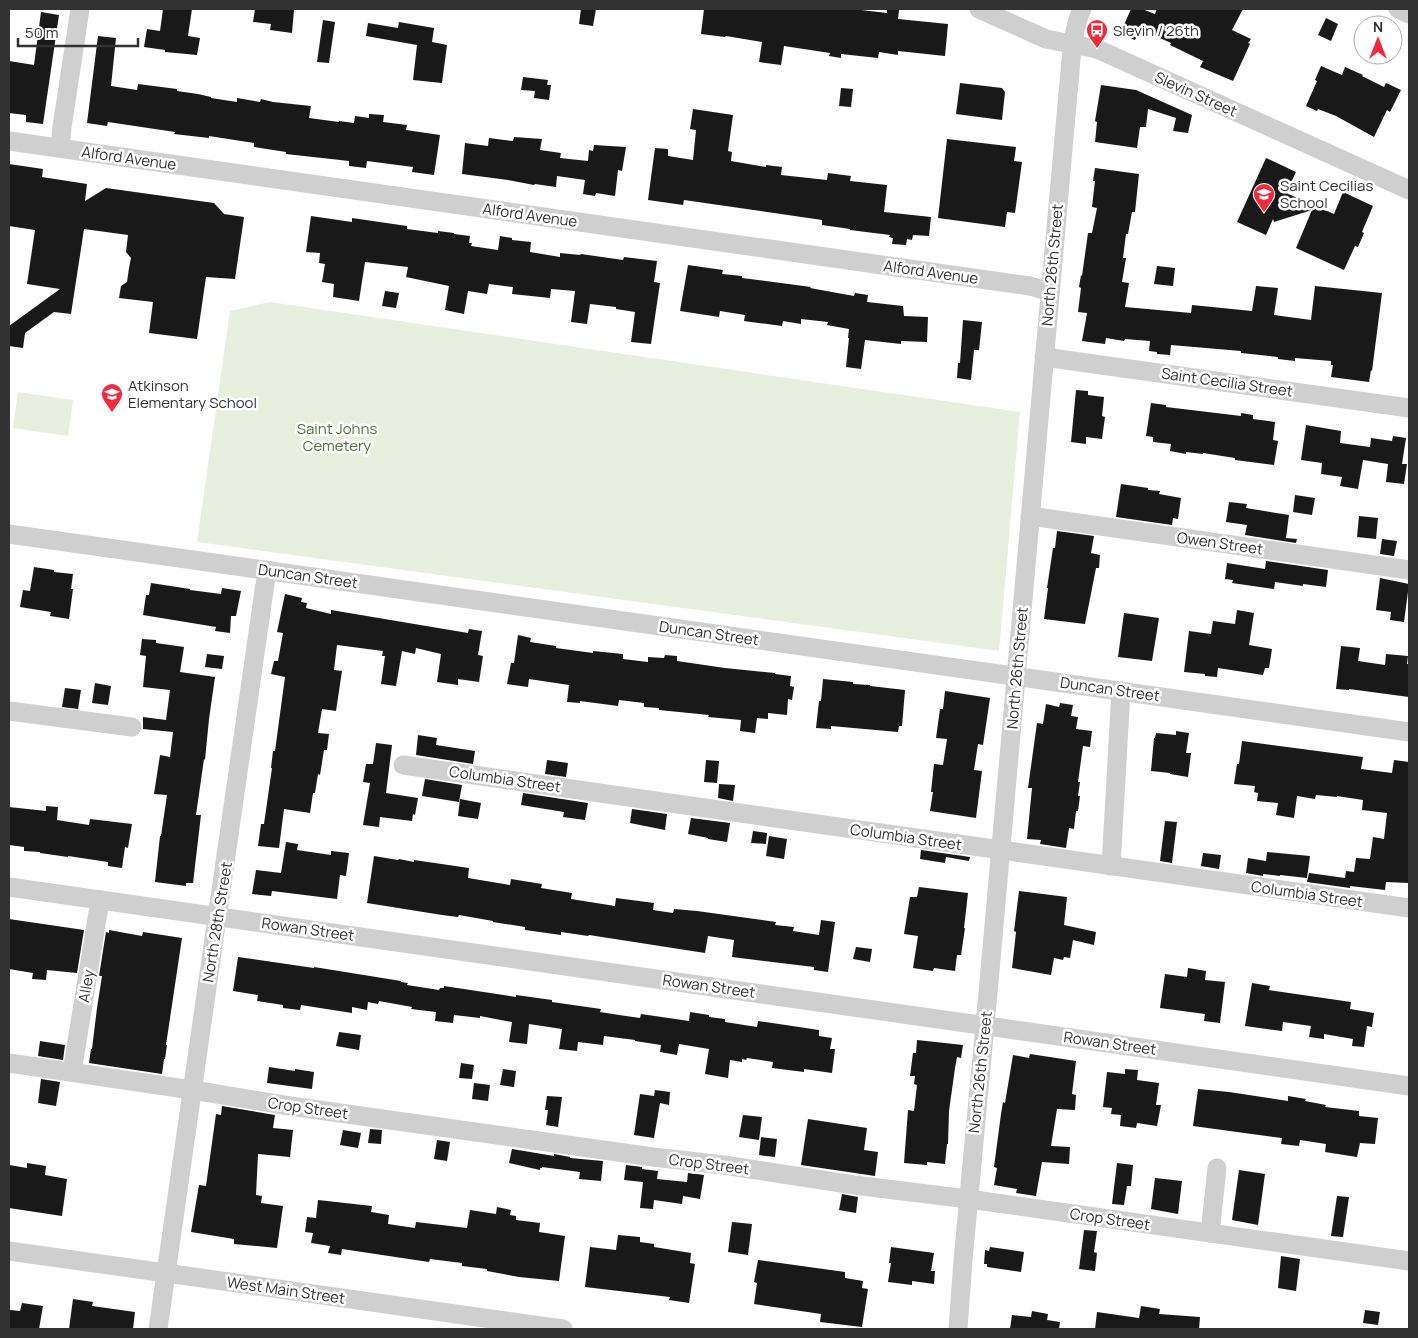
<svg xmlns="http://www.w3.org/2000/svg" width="1418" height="1338" font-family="Manrope,sans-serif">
	<rect width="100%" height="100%" fill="#fff"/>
	<g fill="#e8efdf">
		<path d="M270,302L1020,412L999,651L197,542L230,311Z"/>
		<path d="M18,392L73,400L68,436L13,428Z"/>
	</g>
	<g fill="#191919">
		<path d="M163,9H192L188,36L200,38L197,55L165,52V50L144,47L147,29L160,31Z"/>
		<path d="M255,9H284L294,10L292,33L270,30L271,24L253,22Z"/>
		<path d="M581,9H596L593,26L579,24Z"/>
		<path d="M704,9H861V10L887,13V9L899,10L898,19L948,24L945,56L898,51V55L879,52L878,58L841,54V58L829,56L830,53L784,46L781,65L759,62L762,42L726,36L725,37L701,34Z"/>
		<path d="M1131,9H1142L1155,14L1157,9H1243L1232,30L1251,39L1248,43L1250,44L1233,81L1200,67L1203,61L1170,45L1171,43L1140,29L1135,40L1120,34Z"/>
		<path d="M41,12L59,15L43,124L26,122V115L9,113V61L34,65Z"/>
		<path d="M1326,18L1338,24L1331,41L1318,35Z"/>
		<path d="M323,20L335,22L329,63L317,62Z"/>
		<path d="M399,22L434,28L432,42L447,45L442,83L413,80L417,45L366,36L368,23L398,28Z"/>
		<path d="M98,36L116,38L111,86L137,90L138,84L177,89V91L198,94L211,97V98L237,102V98L260,102L261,99L273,102L311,106L309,118L339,122V121L354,123L355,116L369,118V114L384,115L383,122L407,125L406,130L440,135L434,175L412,172L413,167L367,161L366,168L349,166V161L286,154V152L254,147V143L209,136V138L174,134L175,132L108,122L107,126L87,123Z"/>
		<path d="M1321,66L1342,75L1345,67L1363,75L1362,76L1384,87L1386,83L1401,90L1390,112L1387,110L1374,137L1336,116L1318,109L1317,111L1306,106L1317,81L1315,80Z"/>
		<path d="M523,77L548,80L547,85H551L549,100L534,98L535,91L521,90Z"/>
		<path d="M960,83L1002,88L1005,92L1002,120L956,114Z"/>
		<path d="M1101,85L1136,90L1192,115L1188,133L1173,131L1176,118L1148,109L1146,127H1140L1137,148L1095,142L1097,122L1095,121Z"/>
		<path d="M841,88L853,89L851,107L839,106Z"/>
		<path d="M693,109L733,115L728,151L732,152L731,161L766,167V165L782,167L781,175L827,180L828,173L851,176L850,181L887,185L884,212L931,217L929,236L913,235L912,240L907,239L906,245L892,244L893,238L889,237L890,235L850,230V229L822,225V220L684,200L683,205L648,200L655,148L668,149V156L693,160L696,130L690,129Z"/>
		<path d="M514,137L542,139L540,150L561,153L560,158L588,161L589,150L593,151L594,145L626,147L622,171L618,170L615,196L596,193L595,196L583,194L585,180L557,176L556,187L535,184L534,185L508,180L462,174L465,143L488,146L489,138L513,141Z"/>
		<path d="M947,139L1016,147L1014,161L1022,162L1015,213L1007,212L1005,227L938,218Z"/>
		<path d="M1266,158L1296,172L1286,193L1334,214L1343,192L1373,206L1362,232L1364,233L1358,247L1355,246L1344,270L1296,248L1312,210L1274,222L1273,219L1266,235L1237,222Z"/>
		<path d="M9,164L43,169L42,177L87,184L85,201L106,188L214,203L224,214L244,217L235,279L206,277L197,339L149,333L153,302L119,298L121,286L127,282L129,268L131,258L126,252L128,235L84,229L71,314L54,312L25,333L23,348L9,346V326L60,289L27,284L35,230L9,226Z"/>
		<path d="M1095,168L1139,174L1135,212H1132L1128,234H1126L1123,258H1126L1122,282L1129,283L1125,307L1191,313L1192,305L1252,311L1256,286L1278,288L1274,315L1311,320L1315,286L1382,293L1372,371L1371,370L1369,382L1331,377L1333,365H1331V361L1295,358V361L1278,359V357L1241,353V351L1171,345L1170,355L1157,354V352L1149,351L1150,341L1125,339L1124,341L1106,338L1105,344L1082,341L1087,313L1078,312L1081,288L1079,287L1081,275L1082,276L1088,233H1092L1097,208L1092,207L1095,181H1093Z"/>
		<path d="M311,216L352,222V218L407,226V229L438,233V231L454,233V234L470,236L469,243H472L471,246L498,250L500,236L512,238V240L531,242L530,252L560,257V253L580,255L581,254L623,260L624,257L657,261L654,282L660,283L651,344L631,342L635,312L616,309V307L590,304L587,324L571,322L575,291L551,289L550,298L512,294L513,287L489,284L487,294L468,291L464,314L445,310L449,286L406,277L408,267L365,262L359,301L333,297L334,284L322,282L325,264L319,263L320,253L306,252Z"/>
		<path d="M688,265L723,270L722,274L742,276V278L811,287L810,288L854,296L855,293L868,295L867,302L903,306L904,316L928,317L927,342L901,341V344L865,340L861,369L846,367L849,338H848L849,329L827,325L828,322L801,319V324L783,321L782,326L744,321L745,315L720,311L719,317L680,311Z"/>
		<path d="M1157,266L1175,268L1173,286L1154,284Z"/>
		<path d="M385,291L399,293L396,308L382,306Z"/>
		<path d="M963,320L982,322L979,350H974L971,380L957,378L958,363H960Z"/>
		<path d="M1076,390L1088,391V395L1104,397L1102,416L1105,417L1102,439L1086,437V444L1071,442Z"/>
		<path d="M1151,403L1166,405V407L1241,416V413L1253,415V419L1275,422L1273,440L1278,441L1274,465L1235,460V458L1203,453V454L1186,452V454L1170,451L1171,444L1153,442V437L1146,436Z"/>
		<path d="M1306,425L1341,431L1340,443L1370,447L1371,438L1392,441L1393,436L1406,438L1402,464H1407L1404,484L1386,482L1388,464L1363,460L1358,489L1340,486L1342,477L1321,474L1322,463L1301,460Z"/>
		<path d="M1121,484L1148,488V490L1160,491L1159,494L1181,498L1178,519L1173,518L1172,525L1116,517Z"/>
		<path d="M1295,495L1315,498L1312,515L1293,512Z"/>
		<path d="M1229,502L1247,504L1246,508L1289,515L1286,538L1297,539L1296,543L1245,535L1247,525L1226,522Z"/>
		<path d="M1359,516L1378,518L1376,539L1357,537Z"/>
		<path d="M1057,531L1094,536L1091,553L1100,555L1099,568H1096L1085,624L1044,619L1048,588H1047L1053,548H1055Z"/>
		<path d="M1382,539L1397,541L1394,556L1380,554Z"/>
		<path d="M1266,561L1328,570L1326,587L1303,584V586L1275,582L1274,589L1232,583L1233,580L1225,579L1227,563L1265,569Z"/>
		<path d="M34,567L54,570V572L73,574L71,589H73L69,619L50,616L51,612L20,607L23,590L30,591Z"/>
		<path d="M1380,578L1409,584L1404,622L1390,620L1391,612L1376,610Z"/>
		<path d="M151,583L190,589V590L221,594L222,588L241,591L236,616H231L230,633L215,631L216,627L143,615L146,595H149Z"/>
		<path d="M285,594L302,598L301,602L307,603L306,608L331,614V610L468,633L469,629L482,631L478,655L483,656L479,682L458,679V685L437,682L441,654L416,648L415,654L402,651L396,686L381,684L385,656H382L383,651L337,645L334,670L342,671L336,711L322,709L318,733L329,734L327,750H324L320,775L318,774L315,793H313L310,813L284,809L279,848L258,846L261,824H264L272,768H271L273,751H275L285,677L271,674L274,661H278L283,633L277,632Z"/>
		<path d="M1237,610L1254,613L1249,645L1272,649L1269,668H1265L1263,675L1218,668L1217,677L1205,676V674L1184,672L1189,631L1211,634L1213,621L1235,624Z"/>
		<path d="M1124,613L1159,618L1152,661L1118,657Z"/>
		<path d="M518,635L531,638L530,642L556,646V648L593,653V651L623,654V659L648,662V657L664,658L665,655L677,656V661L725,668L775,673V674L791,676L790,686L794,687L792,700L788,699L787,715L768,713V719L757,718L755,733L740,731L741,720L708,717L709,715L659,710V708L644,707V703L619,700L618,706L580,701V703L567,702L569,685L529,679L528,687L507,684L511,663H514Z"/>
		<path d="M142,639L156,640V643L184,647L180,672L215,677L209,719L205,760L204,759L196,815H201L193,883H186V886L155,882L160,836H161L167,795L154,794L160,755L170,757L173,732L143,729V717L166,720L170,690L143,687L146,656L140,655Z"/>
		<path d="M1341,646L1360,648L1358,661L1385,665L1386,654L1408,656L1407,664H1409V697L1349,689V690L1336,689Z"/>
		<path d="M207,654L224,656L222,669L205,667Z"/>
		<path d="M823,679L853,682V684L870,685V686L905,690L902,726H899L898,732L831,726V729L816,728L819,701H821Z"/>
		<path d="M95,683L111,686L108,705L92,703Z"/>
		<path d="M65,688L81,690L78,709L62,707Z"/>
		<path d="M945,691L990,698L983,745L978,744L974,770L982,771L976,818L930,811L933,792H931L934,764L943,765L947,739L936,738L940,709H943Z"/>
		<path d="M1060,703L1073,705L1071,716L1078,717L1076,729L1092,731L1090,747L1083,746L1078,782H1080L1078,796H1080L1078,811H1076L1074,829L1069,828L1066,848L1040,844L1041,840L1027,839L1032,788H1028L1037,723L1043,724L1046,704L1059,707Z"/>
		<path d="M1176,731L1189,733L1186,753H1191L1188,777L1170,774V773L1151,771L1154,738H1155L1156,733L1176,735Z"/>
		<path d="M418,735L437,738L436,745L475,751L473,764L416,755Z"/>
		<path d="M1242,741L1363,757L1361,769L1392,773L1394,760L1409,762V883L1386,882L1385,890L1350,886V888L1307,882L1309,873L1345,878L1346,871L1354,872L1356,858L1370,859L1373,837L1384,839L1387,813L1362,810L1363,800L1337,796V797L1316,795L1315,799L1297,796L1294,818L1276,815L1278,803L1257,801L1258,793L1254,792L1255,786L1234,784L1237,764H1239Z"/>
		<path d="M376,743L392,745L386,793L418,798L415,815L413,814L412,821L380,817L379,827L363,825L370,783L363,782L366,764H373Z"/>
		<path d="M547,760L568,763L566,777L545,774Z"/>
		<path d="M706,760L719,761L717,783L704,782Z"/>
		<path d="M425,779L462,785L459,802L422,796Z"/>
		<path d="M719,784L735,785L733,801L718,798Z"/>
		<path d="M523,793L588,803L585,820L563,817L564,812L521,805Z"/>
		<path d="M460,799L481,803L478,819L458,816Z"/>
		<path d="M46,806L58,807L57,820L89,825L90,819L132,824L128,848L125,847L122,868L108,866V862L68,856V857L40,853V852L24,851V847L9,845V807L46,811Z"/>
		<path d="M632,809L667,814L665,830L630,823Z"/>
		<path d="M691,818L730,823L727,842L708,839V838L688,834Z"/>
		<path d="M1165,821L1177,822L1172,863L1160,861Z"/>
		<path d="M753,831L767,833L766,844L751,843Z"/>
		<path d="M769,836L787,839L784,859L766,856Z"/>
		<path d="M286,842L298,844L297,850L331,855V851L349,853L346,876L340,875L337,899L272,891L271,896L252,894L256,870L281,873Z"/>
		<path d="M921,850L970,857L969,861L946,857L945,863L920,859Z"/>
		<path d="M1267,852L1310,856L1307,878L1280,875V876L1263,874V876L1246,873L1248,858L1266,861Z"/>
		<path d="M1203,853L1221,855L1219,869L1201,866Z"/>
		<path d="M374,856L398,860L399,859L414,862V860L469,868L468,878L510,885L511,879L542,884L541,888L572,893L571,899L615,906L616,898L654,903L653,910L673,913L674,909L697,911L776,922L775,925L794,927L793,931L819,935L821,920L835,922L828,972L814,970V967L732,957L734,940L708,936L705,953L589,935L588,936L561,932V935L525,930V927L493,922V921L459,915L458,917L442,915L367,903Z"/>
		<path d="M919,887L968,893L964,928H965L961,955H957L955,971L934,968L933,971L913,968L918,936L904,934L910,897H917Z"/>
		<path d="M1019,891L1067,897L1064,925L1096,932L1094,945L1073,940L1070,958L1064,957L1063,960L1054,958L1051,975L1012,968L1016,932L1014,931Z"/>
		<path d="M9,919L84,930L77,973L47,970L46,980L32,979L33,973L9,969Z"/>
		<path d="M109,930L142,936L143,932L182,938L166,1045H167L165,1059H164L162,1074L89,1063L91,1049H92L97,1008L102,976H99L106,932L109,933Z"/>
		<path d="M856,947L872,949L870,962L853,959Z"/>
		<path d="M238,957L314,968V967L401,981V982L408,983L407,985L439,990L440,988H444V986L516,997V995L552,1000V1002L601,1009L600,1012L619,1015L640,1018L641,1014L689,1021L690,1012L709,1015V1017L725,1019V1022L757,1027L758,1021L819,1030V1036L832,1038L830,1049H835L832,1073L804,1069V1072L772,1068L773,1062L747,1058L746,1060L742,1059V1062L730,1060L728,1078L705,1074L709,1049L679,1044L677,1055L660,1052L661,1045L635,1041V1040L604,1036L603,1045L578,1042L577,1051L559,1049L562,1029L529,1024L527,1044L509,1042L512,1022L480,1016V1018L454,1015L453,1023L435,1021L436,1012L411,1009L412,1007L379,1001L378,1004L368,1002L367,1010L352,1007V1013L301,1005L300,1010L283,1008V1005L257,1001L258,995L233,991Z"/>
		<path d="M1188,968L1206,971L1205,980L1225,982L1220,1023L1204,1021L1205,1014L1160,1008L1165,974L1187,977Z"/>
		<path d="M1252,983L1270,986L1269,990L1351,1002L1350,1009L1374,1013L1372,1027L1367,1026L1364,1047L1352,1046L1353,1039L1324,1034V1039L1309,1037L1311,1026L1283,1022L1282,1031L1245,1026Z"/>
		<path d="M339,1032L361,1035L359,1050L336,1046Z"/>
		<path d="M917,1040L963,1045L961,1058L957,1057L955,1068L949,1111L948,1144H947L945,1164L927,1162V1165L904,1163L908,1110L914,1111L917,1085L914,1084L915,1076H910L913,1053H916Z"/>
		<path d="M40,1041L65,1045L63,1060L38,1056Z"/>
		<path d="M1030,1054L1076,1061L1072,1094L1076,1095L1075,1110L1057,1109L1051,1146L1070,1147L1069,1164L1042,1162L1036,1196L1016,1193L1017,1189L994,1185L997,1168L994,1167L1001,1114L1003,1102L1005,1103L1013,1055L1029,1058Z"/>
		<path d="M461,1063L474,1065L472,1079L459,1078Z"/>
		<path d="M269,1067L295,1071V1069L314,1072L312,1089L267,1083Z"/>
		<path d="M503,1069L516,1071L514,1087L500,1085Z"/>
		<path d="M1125,1069L1138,1070L1137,1080L1159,1083L1156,1105H1161L1157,1126L1137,1123L1136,1128L1120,1126L1121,1115L1111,1114L1112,1108L1103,1107L1107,1072L1125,1074Z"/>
		<path d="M41,1079L60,1082L56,1106L38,1103Z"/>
		<path d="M474,1083L490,1085L488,1101L472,1099Z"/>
		<path d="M1198,1089L1229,1092L1288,1101V1096L1306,1099L1305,1101L1326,1105L1325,1107L1359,1111V1116L1378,1118L1375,1144L1360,1143L1357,1157L1325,1152L1326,1144L1300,1140L1299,1146L1281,1144L1282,1138L1193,1126Z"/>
		<path d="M655,1090L670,1092L669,1105L660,1103L654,1138L634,1135L640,1094L654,1096Z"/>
		<path d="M547,1096L562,1097L558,1127L546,1125L548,1110H545Z"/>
		<path d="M222,1106L275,1115L273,1128L293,1130L290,1157L258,1154L256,1195L262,1196L261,1203L283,1206L277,1248L234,1244V1239L191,1232L199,1185L206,1186L216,1114L221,1115Z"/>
		<path d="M743,1115L762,1117L759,1140L739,1137Z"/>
		<path d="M808,1119L867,1128L864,1150L878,1152L875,1176L801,1165Z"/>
		<path d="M370,1129L382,1130L381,1144L368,1143Z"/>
		<path d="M343,1130L361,1133L358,1148L340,1145Z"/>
		<path d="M761,1137L777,1139L775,1157L759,1155Z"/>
		<path d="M437,1140L450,1142L447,1161L434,1159Z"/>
		<path d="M512,1149L554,1156V1154L570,1157V1158L603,1161L601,1181L579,1179L580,1172L542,1167V1168H540V1170L509,1163Z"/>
		<path d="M27,1163L46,1166L45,1175L67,1179L62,1216L9,1208V1165L27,1168Z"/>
		<path d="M1117,1163L1133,1165L1131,1186H1127L1124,1205L1112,1204Z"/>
		<path d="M626,1165L642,1167V1169L658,1171L657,1179L687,1182L688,1173L704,1175L700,1199L683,1196L682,1204L654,1200L653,1209L640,1208L643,1182L624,1180Z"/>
		<path d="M1239,1170L1265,1174L1258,1225L1232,1220Z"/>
		<path d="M1155,1178L1182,1181L1178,1214L1151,1209Z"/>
		<path d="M842,1194L858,1197L856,1213L839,1210Z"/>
		<path d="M1337,1196L1349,1197L1343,1237L1331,1236Z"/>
		<path d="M318,1200L372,1206L371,1212L389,1215L388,1224L415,1228L416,1222L467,1228L470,1210L496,1214L497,1207L511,1210L510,1215L516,1216V1220L540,1223L539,1232L565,1236L559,1281L519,1277L487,1271V1269L462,1266V1263L430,1259L429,1262L342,1249L341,1255L328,1253L330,1246L311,1243L313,1233L305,1232L307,1217L316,1218Z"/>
		<path d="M732,1222L752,1224L748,1255L728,1252Z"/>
		<path d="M1084,1230L1097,1231L1094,1252L1097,1253L1095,1271L1079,1269Z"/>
		<path d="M618,1235L640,1237V1242L654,1244V1247L691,1253L690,1263L695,1264L689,1303L669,1300L670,1297L585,1287L590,1247L616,1250Z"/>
		<path d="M891,1247L934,1253L931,1271H935L934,1284L912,1281V1285L888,1282L891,1263H889Z"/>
		<path d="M990,1247L1024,1252L1021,1272L987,1267V1264H984L985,1250L989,1251Z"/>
		<path d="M1281,1256L1300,1259L1296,1291L1278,1288Z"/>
		<path d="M758,1260L845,1272V1278L863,1281L862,1288L868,1289L862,1327L820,1322L821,1314L754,1304L757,1283L754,1282Z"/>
		<path d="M73,1299L93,1302L92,1306L135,1312L133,1329H69Z"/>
		<path d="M22,1303L43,1306L39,1329H19L9,1328L10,1310L20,1311Z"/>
		<path d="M1141,1306L1160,1309L1159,1314L1200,1317L1199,1329H1095L1097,1312L1139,1318Z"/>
		<path d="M1365,1310L1380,1312L1378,1325L1363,1323Z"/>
		<path d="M1032,1311L1048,1314L1047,1320L1060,1322L1059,1329H1010L1012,1315L1031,1317Z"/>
	</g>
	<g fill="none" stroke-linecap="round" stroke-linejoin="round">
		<g stroke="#cfcfcf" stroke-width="19">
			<path d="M979,9L1046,39L1097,49L1106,53L1409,190"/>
			<path d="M1398,9L1409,14"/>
			<path d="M9,141L1030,286L1050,292"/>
			<path d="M60,148L62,127L80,9"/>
			<path d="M1044,357L1409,408"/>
			<path d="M1030,516L1409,570"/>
			<path d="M9,534L1409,732"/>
			<path d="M9,711L132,727"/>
			<path d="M403,765L1409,908"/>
			<path d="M1111,866L1121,691"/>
			<path d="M9,887L1409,1086"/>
			<path d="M9,1063L192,1090L290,1106L653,1157L724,1165L854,1185L968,1199L1409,1261"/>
			<path d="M72,1072L100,900"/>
			<path d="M1210,1233L1217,1168"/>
			<path d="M9,1251L563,1329"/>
			<path d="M158,1329L267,570"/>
			<path d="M958,1329L963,1260L988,993L1068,93C1071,68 1071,32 1082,9"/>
		</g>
	</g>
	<defs>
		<g id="bus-pin" transform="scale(1.125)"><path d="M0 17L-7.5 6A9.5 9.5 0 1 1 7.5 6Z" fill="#f3293b" stroke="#fff"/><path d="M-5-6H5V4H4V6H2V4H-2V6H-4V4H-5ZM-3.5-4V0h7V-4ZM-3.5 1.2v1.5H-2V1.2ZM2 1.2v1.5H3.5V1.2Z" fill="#fff"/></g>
		<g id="school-pin" transform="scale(1.125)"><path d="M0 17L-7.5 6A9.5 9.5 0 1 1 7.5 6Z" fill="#f3293b" stroke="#fff"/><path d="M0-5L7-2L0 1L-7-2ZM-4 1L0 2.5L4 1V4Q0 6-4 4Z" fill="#fff"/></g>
	</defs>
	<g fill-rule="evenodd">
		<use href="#bus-pin" x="1097" y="30"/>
		<use href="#school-pin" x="1264" y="194"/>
		<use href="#school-pin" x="112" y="394"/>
	</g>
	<g text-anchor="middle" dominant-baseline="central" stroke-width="5" stroke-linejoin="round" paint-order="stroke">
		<g font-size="15" fill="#323232" stroke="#fff" text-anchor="start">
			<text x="1113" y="30">Slevin / 26th</text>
			<text x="1280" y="185">Saint Cecilias<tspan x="1280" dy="17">School</tspan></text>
			<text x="128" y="385">Atkinson<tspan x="128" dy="17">Elementary School</tspan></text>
		</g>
		<g font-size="15" fill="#323232" stroke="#fff">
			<text transform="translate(1196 94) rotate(24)">Slevin Street</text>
			<text transform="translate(129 158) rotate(8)">Alford Avenue</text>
			<text transform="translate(530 215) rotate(8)">Alford Avenue</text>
			<text transform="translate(1052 265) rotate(-85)">North 26th Street</text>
			<text transform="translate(931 272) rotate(8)">Alford Avenue</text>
			<text transform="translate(1227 382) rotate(8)">Saint Cecilia Street</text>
			<text transform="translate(1220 543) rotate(8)">Owen Street</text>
			<text transform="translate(308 576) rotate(8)">Duncan Street</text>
			<text transform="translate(709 633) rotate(8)">Duncan Street</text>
			<text transform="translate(1017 668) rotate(-85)">North 26th Street</text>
			<text transform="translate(1110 689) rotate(8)">Duncan Street</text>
			<text transform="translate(505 779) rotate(8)">Columbia Street</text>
			<text transform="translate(906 837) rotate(8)">Columbia Street</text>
			<text transform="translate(1307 894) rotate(8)">Columbia Street</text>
			<text transform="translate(217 922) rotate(-81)">North 28th Street</text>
			<text transform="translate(308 929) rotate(8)">Rowan Street</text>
			<text transform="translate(86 986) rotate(-81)">Alley</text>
			<text transform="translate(709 986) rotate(8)">Rowan Street</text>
			<text transform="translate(1110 1043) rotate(8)">Rowan Street</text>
			<text transform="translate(980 1072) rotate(-84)">North 26th Street</text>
			<text transform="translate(308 1108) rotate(8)">Crop Street</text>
			<text transform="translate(709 1164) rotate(7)">Crop Street</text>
			<text transform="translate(1110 1219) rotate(8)">Crop Street</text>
			<text transform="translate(286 1290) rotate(8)">West Main Street</text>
		</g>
		<g font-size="15" fill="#55723a" stroke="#fff">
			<text x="337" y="428">Saint Johns<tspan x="337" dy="17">Cemetery</tspan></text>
		</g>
	</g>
	<rect width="1418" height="1338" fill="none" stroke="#323232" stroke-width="20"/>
	<g transform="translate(1378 40)"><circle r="24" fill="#ffffff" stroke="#adadad"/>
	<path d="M0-4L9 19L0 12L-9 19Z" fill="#f3293b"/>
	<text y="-8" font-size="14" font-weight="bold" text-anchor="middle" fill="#323232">N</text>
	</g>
	<path d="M18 38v8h120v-8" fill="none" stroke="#323232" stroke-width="2.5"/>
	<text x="25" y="38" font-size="15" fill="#323232" stroke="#ffffff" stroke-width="4" paint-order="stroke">50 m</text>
</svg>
